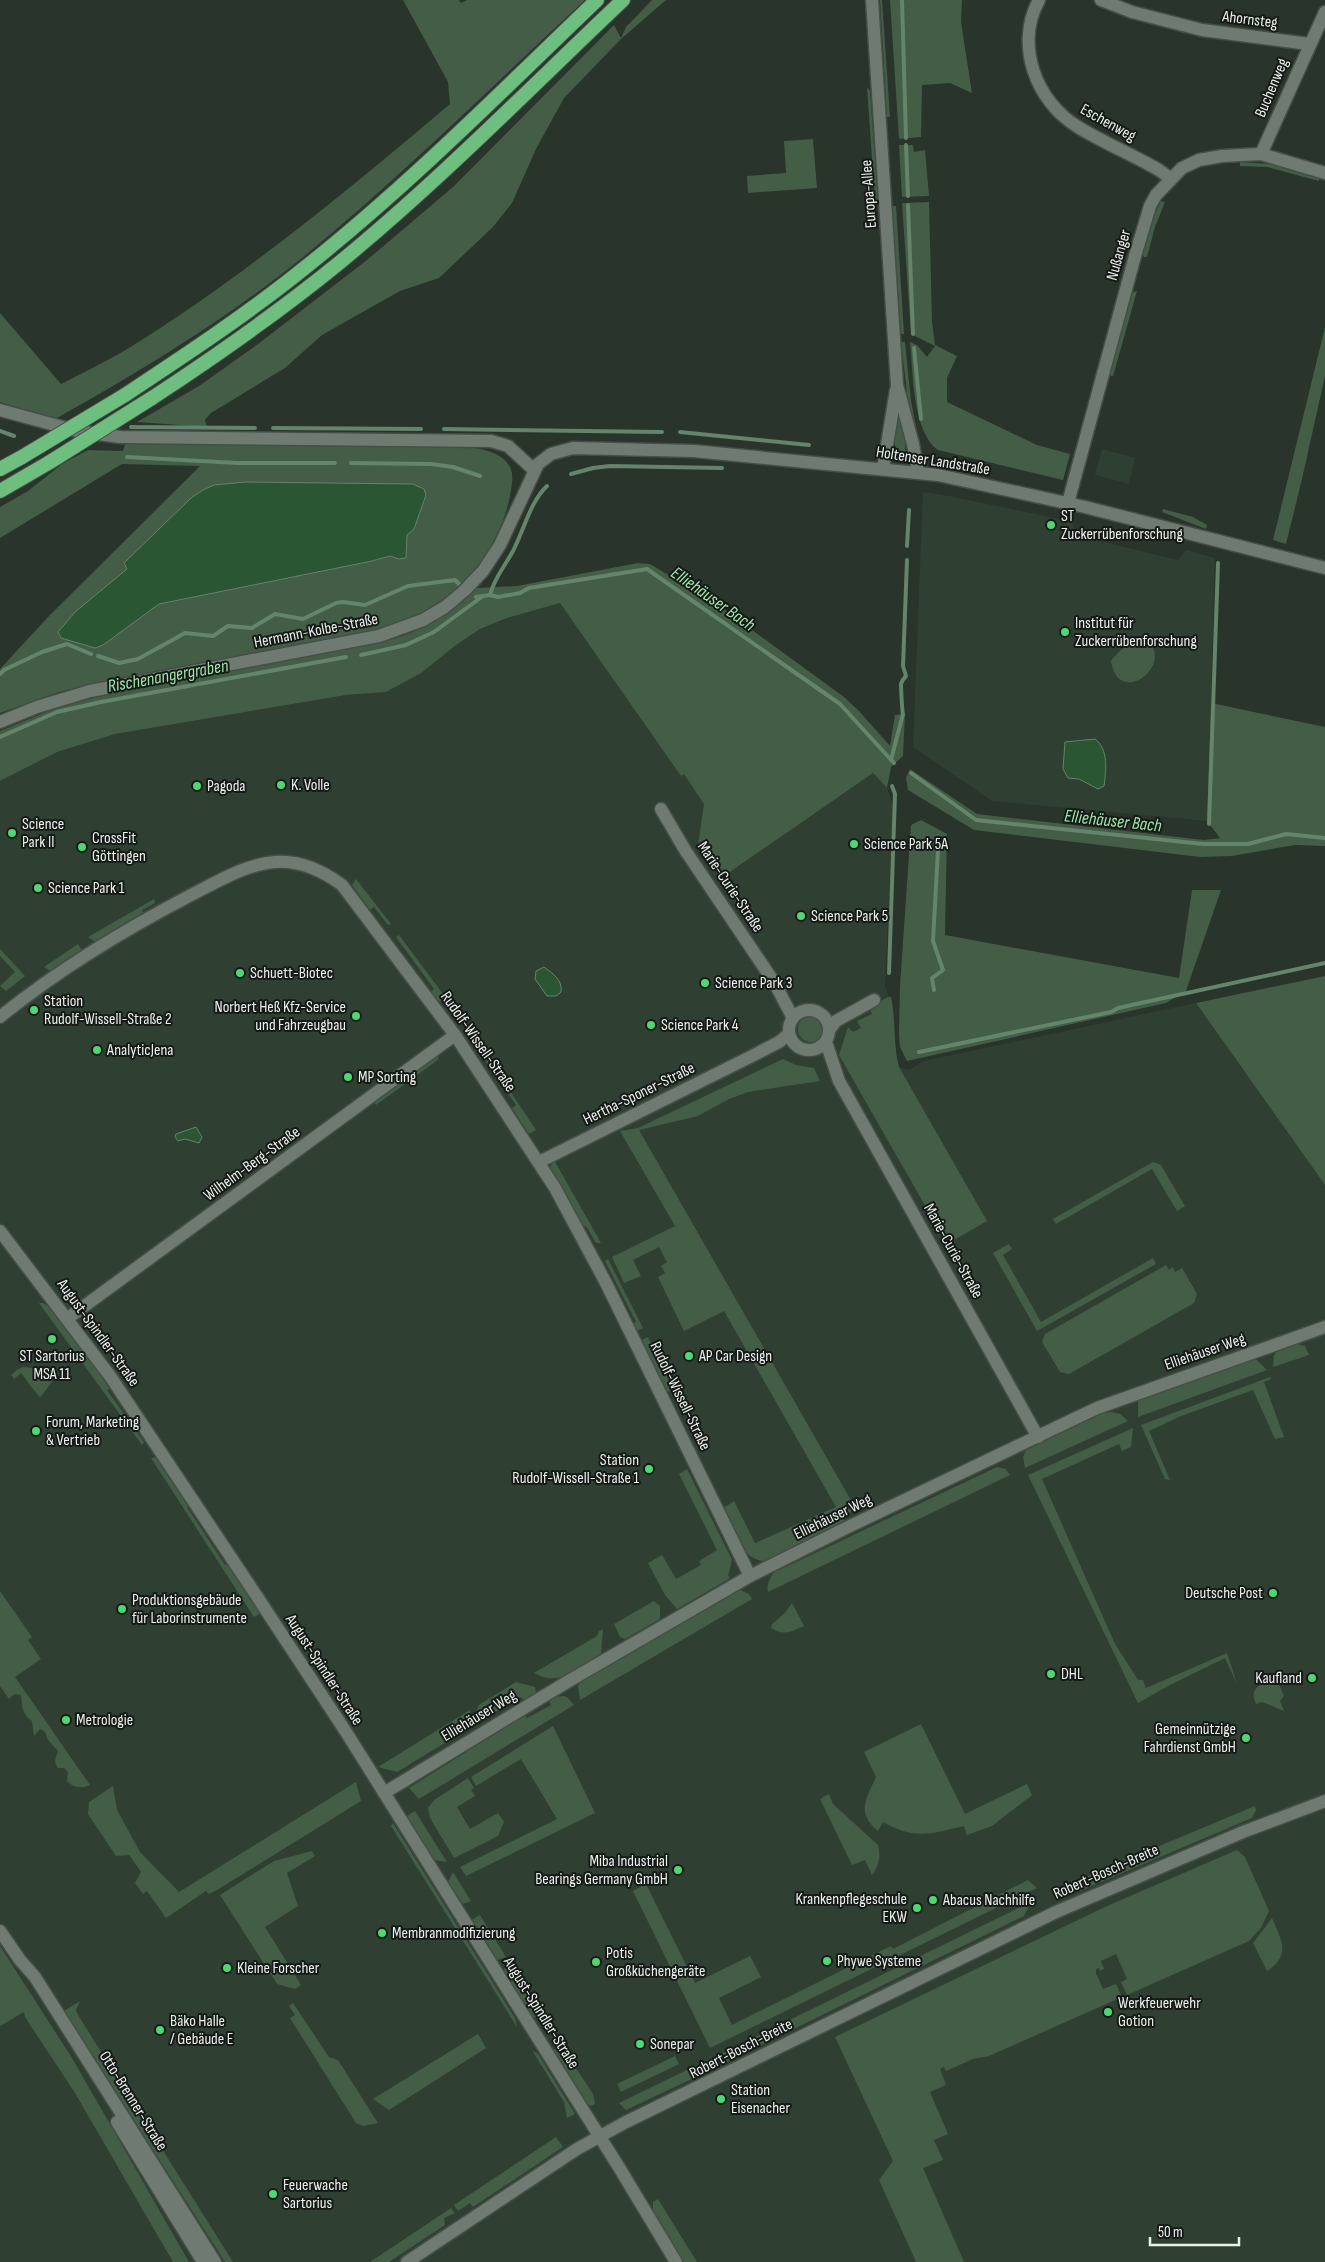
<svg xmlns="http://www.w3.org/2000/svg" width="1325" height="2262" font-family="'Sofia Sans Condensed',sans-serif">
	<rect width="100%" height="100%" fill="#29342b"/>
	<g fill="#2f4032">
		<path d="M1102,449L1135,458L1129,484L1095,475Z"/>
		<path d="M923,492L949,496L1073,522L1074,534L1079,536L1178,560L1186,550L1215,558L1207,821L992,801L913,747Z"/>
		<path d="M560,603L839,739L887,788L893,806L885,986L893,1007L895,1052L899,1067L909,1070L924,1061L1196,1003L1325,1185V2262H0V781L57,752L115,734L346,695L386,692L480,629L507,618Z"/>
	</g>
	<g fill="#435d47">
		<path d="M403,0H459L461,3L467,0H585C491,87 401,177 302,258C225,320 141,371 55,419L0,402V313L61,384C84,372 107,361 129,348C243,277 347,191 450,104L448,82Z"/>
		<path d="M652,0H666L621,39L564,98L536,149L512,203L493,227L439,278L400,291L322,335L285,368L211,413L205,420L207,427L137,422L199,386L258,344L367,260L453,187L614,25L621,38L626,27Z"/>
		<path d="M880,0H882L890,117H887Z"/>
		<path d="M890,0H962L961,22L972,93L950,83L922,85L921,137L899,139Z"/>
		<path d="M867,87L870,91L878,201H875Z"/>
		<path d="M813,139L817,188L748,193L747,176L786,173L784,141Z"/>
		<path d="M899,145H913L914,152L925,150L929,196L902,197Z"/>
		<path d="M1240,162L1271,164L1320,176L1319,181L1267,167L1240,166Z"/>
		<path d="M1161,201L1165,202L1155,227L1147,257H1144L1142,253L1151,222Z"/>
		<path d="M929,202L932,321L935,345L957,356L947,378V402L1037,445L1070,454L1063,480L938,450C912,432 913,371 910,342L917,345L927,357L935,346L911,334L902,203Z"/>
		<path d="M892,206H896L904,334H901Z"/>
		<path d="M1137,291L1113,376L1108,375L1131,293Z"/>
		<path d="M1325,327V376L1302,479L1286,544L1273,540Z"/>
		<path d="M901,342H905L911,401L918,436L916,437L908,402Z"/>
		<path d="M898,403L906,440L905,452L901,455C888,443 896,418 898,403Z"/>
		<path d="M125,444L461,446C484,449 516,453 512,483C509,511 498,537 482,560C430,633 347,637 266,651C207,662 149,672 91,684L59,692L0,713V669L48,617L200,466L122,464L0,538V507L28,491L62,464L88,450L123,451Z"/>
		<path d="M1163,509L1193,517L1207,525L1206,529L1162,512Z"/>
		<path d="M638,563L650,564L715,603L844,697L859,711L890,746L895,715L905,714L903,756L891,767L887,788L873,773L721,878L698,845L704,804L684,774L681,776L560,603L507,618L480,629L456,645L421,673L386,692L346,695L115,734L57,752L0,781V731L56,708L97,697L389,640C425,630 451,613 477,588L517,586Z"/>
		<path d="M1148,641C1174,666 1118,708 1111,661C1121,647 1131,643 1148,641Z"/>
		<path d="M1211,703L1325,727V846L1295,845L1232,856L1200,857L974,830L908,790L906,778L910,769L977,814L1204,840L1220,838L1207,821Z"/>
		<path d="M921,820L947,834L945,935L1179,978L1192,890H1221L1186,991L1166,1003L907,1061L900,1047L899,1034L900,986L911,825Z"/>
		<path d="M356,879L391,924L388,925L374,907L370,910L352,885Z"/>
		<path d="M154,899L155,903L142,910L144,914L95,942L88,937Z"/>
		<path d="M399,935L446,998L438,1002L431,992L434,989L396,937Z"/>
		<path d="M78,944L82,951L52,972L44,967Z"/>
		<path d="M0,949L25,976L6,991L0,986L15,972L0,956Z"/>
		<path d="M1325,976V1185L1196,1003Z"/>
		<path d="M888,997H891C896,1020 893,1044 899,1067L987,1221L947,1244L839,1055L848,1027L853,1032L861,1028L857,1021L872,1014L870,1008Z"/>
		<circle cx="811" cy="1029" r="13"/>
		<path d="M484,1052L536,1130L529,1134L512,1108L516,1105L481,1054Z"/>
		<path d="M437,1056L439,1059L376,1105L374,1102Z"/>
		<path d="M783,1059L796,1065L814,1068L820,1081L748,1092L729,1099L698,1116L639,1130L856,1509L842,1516L845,1523L764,1561C740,1559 732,1528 722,1509L734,1501L755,1543L836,1507L724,1311L684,1331L658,1277L665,1273L661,1266L667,1262L659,1247L633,1260L641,1276L624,1283L612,1257L675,1226L620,1131L638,1128Z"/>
		<path d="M554,1160L601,1243H596L586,1226L583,1227L552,1173L550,1167Z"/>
		<path d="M1153,1162L1161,1165L1185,1206L1177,1211L1152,1169L1056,1224L1053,1219Z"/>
		<path d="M1009,1244L1012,1249L1003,1255L1041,1322L1153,1258L1156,1264L1037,1331L993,1253Z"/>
		<path d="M608,1259L643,1328L635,1332L632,1324L636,1322L605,1261Z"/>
		<path d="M1166,1265L1169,1270L1173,1267L1175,1272L1182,1268L1197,1294L1194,1303L1069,1374L1060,1372L1042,1342L1045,1334Z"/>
		<path d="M39,1303H43L54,1310L111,1388L107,1390L144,1442L142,1445Z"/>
		<path d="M648,1337L673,1389L665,1393L640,1341Z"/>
		<path d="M1297,1344L1305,1346L1309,1355L1273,1367L1274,1355L1278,1350Z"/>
		<path d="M1255,1358L1267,1370L1138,1417V1400Z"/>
		<path d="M23,1367L41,1369L54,1379L40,1398L21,1373L14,1379L11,1375L18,1369Z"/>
		<path d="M1270,1377L1271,1379L1264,1382L1284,1437L1275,1439L1253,1390L1181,1416L1149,1431L1170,1480L1165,1479L1141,1425Z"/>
		<path d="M1112,1412L1120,1414L1128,1421L1025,1468L1023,1457L1026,1450L1103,1413Z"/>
		<path d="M1133,1428L1131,1447L1122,1451L1119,1444L1042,1479L1115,1644L1138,1680H1143L1146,1688L1227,1653L1237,1684L1225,1658L1170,1685L1138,1703L1028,1475Z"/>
		<path d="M159,1457L190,1505L187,1507L225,1565L229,1564L261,1613L254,1617L151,1458Z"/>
		<path d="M997,1467L1006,1469L1010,1475L768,1592C766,1585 770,1579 773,1573Z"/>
		<path d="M687,1469L732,1560L728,1576L730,1577L727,1580L677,1609L665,1595L648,1563L662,1555L676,1579L701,1565L699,1561L717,1550L679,1474Z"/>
		<path d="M740,1590L749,1594L752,1599L580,1700L578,1686L582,1680Z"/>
		<path d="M0,1591L32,1637L28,1640L41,1659L15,1677L90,1785C82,1789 73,1788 67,1781L68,1772L64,1768H58C53,1761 56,1758 58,1751L48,1740L45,1732L40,1729L34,1736L32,1721C22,1715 22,1706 21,1695L14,1694L9,1699L0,1686Z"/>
		<path d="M654,1601L660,1606V1619L625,1639L620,1637L614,1624Z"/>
		<path d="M792,1603L804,1626C790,1632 784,1636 771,1628L772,1624L785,1613Z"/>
		<path d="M603,1629L601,1654C579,1667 560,1688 534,1673L597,1636L599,1631Z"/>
		<path d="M1276,1678L1284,1696L1280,1701L1284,1711L1262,1702L1256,1704C1248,1686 1262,1685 1276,1678Z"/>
		<path d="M516,1682L535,1687L536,1693L524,1700L521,1697L480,1721L477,1719L478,1706L482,1703Z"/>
		<path d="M564,1696L568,1698L574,1705L419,1799L409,1788L525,1715L527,1718L551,1705L549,1701L556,1697Z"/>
		<path d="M470,1710L468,1729L397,1772L378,1767Z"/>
		<path d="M921,1724L965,1814L1027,1784L1032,1795L992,1826L967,1835L964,1826C930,1834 915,1840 883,1822L878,1831C856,1813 866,1799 876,1777L864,1752Z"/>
		<path d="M553,1726L595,1813L466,1876L460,1867L557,1819L521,1759L476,1786L471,1777Z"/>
		<path d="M468,1778L474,1788L471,1790L475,1796L457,1807L470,1829L498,1813L504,1822L498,1836L454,1858L430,1818L428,1808L434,1800Z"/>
		<path d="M356,1782L361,1801L217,1890L209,1894L206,1891L166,1918L147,1891L143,1894L135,1883L141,1872L129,1855L116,1856L88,1814L89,1802L113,1786L117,1810L140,1852L179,1892Z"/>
		<path d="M829,1794L833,1804L878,1845C881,1855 879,1866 872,1875L865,1860L852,1865L820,1799Z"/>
		<path d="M1255,1806L1256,1810L1252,1818L1080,1891L1059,1888Z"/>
		<path d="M415,1811L447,1862L434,1860L407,1816Z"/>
		<path d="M393,1823L515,2018L517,2027L391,1826Z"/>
		<path d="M1237,1850L1245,1857L1269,1911L1261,1928L1249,1941L1127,1995L1121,1982L1127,1979L1116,1954L1101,1961L1104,1969L1100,1971L1099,1968L1096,1969V1973L1103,1989L1116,1984L1122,1997L989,2056L973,2059L946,2071L944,2067L940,2069L946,2085L930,2092L948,2134L934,2140L943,2160L923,2168L964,2262H916L879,2180L893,2161L835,2037L1107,1906Z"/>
		<path d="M312,1851L315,1856L287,1873L298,1906L265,1927L301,1985L295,1989L277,1984L220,1895L274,1861Z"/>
		<path d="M453,1872L471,1901L463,1904L448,1882Z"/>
		<path d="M1028,1880L1037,1888L710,2048L633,1891L646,1884L695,1983L750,1956L761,1977L719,1998L732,2025L891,1946L893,1949Z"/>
		<path d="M1031,1902L1024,1916L712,2069L706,2061Z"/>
		<path d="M480,1915L506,1957L497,1960L472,1920Z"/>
		<path d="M1272,1918C1281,1939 1292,1955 1267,1971L1253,1943Z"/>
		<path d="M0,1946L72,2058L189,2262H173L75,2093L25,2017L24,2012L0,2026Z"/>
		<path d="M510,1964L543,2015L539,2018L533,2017L504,1971L505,1967Z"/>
		<path d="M80,2001L76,2010L78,2015L233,2262H225L64,2011Z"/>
		<path d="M293,2003L329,2057L338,2060L378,2123L363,2126L356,2123L290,2018L295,2015L289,2006Z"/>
		<path d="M478,2034L486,2048L389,2110L373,2099Z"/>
		<path d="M562,2047L593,2094L595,2104L591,2106L587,2103L553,2050Z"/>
		<path d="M532,2050L538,2054L575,2114L567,2118L564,2102Z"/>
		<path d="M675,2056L679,2064L621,2092L617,2084Z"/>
		<path d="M697,2065L700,2073L698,2076L626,2110L619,2103Z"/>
		<path d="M556,2137L563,2147L473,2207L470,2203L458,2211L454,2205Z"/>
		<path d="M658,2199L697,2262H683L653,2214V2202Z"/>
		<path d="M451,2208L455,2213L444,2218L445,2225L389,2262H370Z"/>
	</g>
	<g fill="#2b5634" stroke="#64846b">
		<path d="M245,482L413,484L424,489L426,495L414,529L407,535L406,558L399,559L390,556L372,561L159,604L103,645L95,648L61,638L58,632L75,612L127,569L124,563L191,498L203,490L214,485Z"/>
		<path d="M1095,739C1109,750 1106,770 1104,786L1098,789L1079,779L1068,778L1063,769L1065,742Z"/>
		<path d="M544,967C552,973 563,980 561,992L556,996H547L535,979L536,971Z"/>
		<path d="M196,1127L202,1137L199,1143L185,1139L178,1141L175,1137L176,1134Z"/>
	</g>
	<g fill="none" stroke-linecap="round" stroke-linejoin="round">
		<g stroke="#64846b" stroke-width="4">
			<path d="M902,0L906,138"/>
			<path d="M906,145L908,196"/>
			<path d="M908,205L913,334"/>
			<path d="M914,348L921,419"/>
			<path d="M131,427L255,428"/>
			<path d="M273,428L421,429"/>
			<path d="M444,429L662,432"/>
			<path d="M0,431L14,436"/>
			<path d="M680,432L809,445"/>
			<path d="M127,457L237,463H335"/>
			<path d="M351,463L431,464L453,467L480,476"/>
			<path d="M571,474L593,468L610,466L722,468"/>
			<path d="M907,546L909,510"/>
			<path d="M490,595C494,578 505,566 513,551C524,530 530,502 547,486"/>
			<path d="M476,597L490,595L498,597L520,593L529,588L647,569L840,704L894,763"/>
			<path d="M361,655L406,645L434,632L483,596"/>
			<path d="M98,656L119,663L138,659L185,633L213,636L228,626L252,628L275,614L303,619L336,603L343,602L365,605L408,586L455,580L459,584"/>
			<path d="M0,674L4,670L42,652L67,644L91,654"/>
			<path d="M0,737L57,712L101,702L346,657"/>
			<path d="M891,760L903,714C902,711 901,687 901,684C902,681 904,678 906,676L903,666L907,560"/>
			<path d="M911,773L976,820L1203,844H1248L1286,834L1325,838"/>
			<path d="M1209,824L1218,563"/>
			<path d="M889,973L895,794L892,786"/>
			<path d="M934,990L932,978L943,970L933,941L938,850"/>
			<path d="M919,1052L1111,1012L1118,1008L1325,963"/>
		</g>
		<g stroke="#464f47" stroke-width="15">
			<g id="minor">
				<path d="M872,0L897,385L913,444L918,472"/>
				<path d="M1039,0C1015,44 1035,101 1078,127C1104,143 1133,155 1159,170L1170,178"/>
				<path d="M1101,0L1132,12L1202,30L1309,44"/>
				<path d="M1261,154L1325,12"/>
				<path d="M0,410L77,431L120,437L491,441L508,446L534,470"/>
				<path d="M883,469L896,390"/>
				<path d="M1068,503L1135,256L1150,206L1156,195L1182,168L1199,160L1222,156L1261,154L1325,173"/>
				<path d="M661,809L685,850L774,982L793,1018"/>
				<circle cx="809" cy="1030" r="20"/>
				<path d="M0,1017C59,969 124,930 191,895C217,882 246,864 275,862C299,860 323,871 342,885L455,1035L555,1188L605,1281L750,1576"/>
				<path d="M830,1029L836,1021L874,1000"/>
				<path d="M826,1042L839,1081L1038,1437"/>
				<path d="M539,1162L754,1055L779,1042L789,1034"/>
				<path d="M0,1231L110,1376L256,1595L346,1732L620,2169L676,2262"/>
				<path d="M68,1318L455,1035"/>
				<path d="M384,1793L567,1682L750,1576L848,1527L1097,1408L1325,1327"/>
				<path d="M407,2262L577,2149L626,2122L1056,1912L1243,1832L1325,1801"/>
			</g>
		</g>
		<g stroke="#464f47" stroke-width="15">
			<path id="tertiary" d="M0,722L37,707L90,691L379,636L423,620L445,607L464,591L483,571L500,545L538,464L551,454L573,448L694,451L938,475L1085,507L1325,568"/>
		</g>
		<g stroke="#464f47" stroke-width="15">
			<g id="secondary">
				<path d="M0,1931L20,1960L35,1977L215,2262"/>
				<path d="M117,2122L203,2262"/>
			</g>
		</g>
		<g stroke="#464f47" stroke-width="16">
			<g id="trunk">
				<path d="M125,395C187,354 249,313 307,266C410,184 502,91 597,0"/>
				<path d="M152,398C216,356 279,312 339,263C439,181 529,89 623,0"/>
				<path d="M0,469L22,457"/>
				<path d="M0,491L50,462"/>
			</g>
		</g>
		<use href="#minor" stroke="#6f7b70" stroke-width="12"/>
		<use href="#tertiary" stroke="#6f7b70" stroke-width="12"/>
		<use href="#secondary" stroke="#6f7b70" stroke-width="12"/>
		<use href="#trunk" stroke="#6ebe7f" stroke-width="14"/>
		<g stroke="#464f47" stroke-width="16" stroke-linecap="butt">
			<g id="trunk-bridge">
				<path d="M22,457L125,395"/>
				<path d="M50,462L152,398"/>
			</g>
		</g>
		<use href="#trunk-bridge" stroke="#6ebe7f" stroke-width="14"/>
	</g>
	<g fill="#4fd675" stroke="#151a16" stroke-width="2">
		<circle cx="1051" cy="525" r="5"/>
		<circle cx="1065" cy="632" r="5"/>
		<circle cx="281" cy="785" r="5"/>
		<circle cx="197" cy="786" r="5"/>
		<circle cx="12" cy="833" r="5"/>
		<circle cx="854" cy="844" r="5"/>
		<circle cx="82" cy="847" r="5"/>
		<circle cx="38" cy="888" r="5"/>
		<circle cx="801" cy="916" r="5"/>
		<circle cx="240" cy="973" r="5"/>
		<circle cx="705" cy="983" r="5"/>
		<circle cx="34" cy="1010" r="5"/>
		<circle cx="356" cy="1016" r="5"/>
		<circle cx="651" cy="1025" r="5"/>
		<circle cx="97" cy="1050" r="5"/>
		<circle cx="348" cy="1077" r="5"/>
		<circle cx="52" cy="1339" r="5"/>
		<circle cx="689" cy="1356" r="5"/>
		<circle cx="36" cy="1431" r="5"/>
		<circle cx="649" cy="1469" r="5"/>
		<circle cx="1273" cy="1593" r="5"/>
		<circle cx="122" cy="1609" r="5"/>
		<circle cx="1051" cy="1674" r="5"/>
		<circle cx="1312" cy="1678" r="5"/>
		<circle cx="66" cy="1720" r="5"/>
		<circle cx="1246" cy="1738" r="5"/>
		<circle cx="678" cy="1870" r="5"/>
		<circle cx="933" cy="1900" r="5"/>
		<circle cx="917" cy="1908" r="5"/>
		<circle cx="382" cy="1933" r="5"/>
		<circle cx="827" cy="1961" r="5"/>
		<circle cx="596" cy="1962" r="5"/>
		<circle cx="227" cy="1968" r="5"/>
		<circle cx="1108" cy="2012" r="5"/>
		<circle cx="160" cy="2030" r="5"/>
		<circle cx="640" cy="2044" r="5"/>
		<circle cx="721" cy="2099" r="5"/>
		<circle cx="273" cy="2194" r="5"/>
	</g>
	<g text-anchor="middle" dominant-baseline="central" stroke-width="4" stroke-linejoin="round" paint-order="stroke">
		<g font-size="16" fill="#eaf1eb" stroke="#151a16">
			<text transform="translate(1250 20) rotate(7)">Ahornsteg</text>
			<text transform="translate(1272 88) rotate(-67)">Buchenweg</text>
			<text transform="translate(1108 123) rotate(29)">Eschenweg</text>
			<text transform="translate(869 194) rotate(-94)">Europa-Allee</text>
			<text transform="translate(1119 255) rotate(-74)">Nußanger</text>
			<text transform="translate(933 461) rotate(9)">Holtenser Landstraße</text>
			<text transform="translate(316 631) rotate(-11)">Hermann-Kolbe-Straße</text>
			<text transform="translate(730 887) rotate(56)">Marie-Curie-Straße</text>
			<text transform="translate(478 1042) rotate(55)">Rudolf-Wissell-Straße</text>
			<text transform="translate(639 1094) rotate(-26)">Hertha-Sponer-Straße</text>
			<text transform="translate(252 1164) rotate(-36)">Wilhelm-Berg-Straße</text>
			<text transform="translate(953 1251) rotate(61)">Marie-Curie-Straße</text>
			<text transform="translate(98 1333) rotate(54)">August-Spindler-Straße</text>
			<text transform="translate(1205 1352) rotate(-19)">Elliehäuser Weg</text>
			<text transform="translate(680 1396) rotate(64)">Rudolf-Wissell-Straße</text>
			<text transform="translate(833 1517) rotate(-26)">Elliehäuser Weg</text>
			<text transform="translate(324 1670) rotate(57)">August-Spindler-Straße</text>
			<text transform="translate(479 1716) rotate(-31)">Elliehäuser Weg</text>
			<text transform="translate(1106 1872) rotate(-24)">Robert-Bosch-Breite</text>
			<text transform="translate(541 2013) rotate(58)">August-Spindler-Straße</text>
			<text transform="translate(741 2049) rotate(-27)">Robert-Bosch-Breite</text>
			<text transform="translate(133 2101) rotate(58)">Otto-Brenner-Straße</text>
		</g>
		<g font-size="16" fill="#eaf1eb" stroke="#151a16" text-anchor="start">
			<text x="1061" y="516">ST<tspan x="1061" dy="18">Zuckerrübenforschung</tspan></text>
			<text x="1075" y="623">Institut für<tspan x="1075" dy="18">Zuckerrübenforschung</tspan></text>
			<text x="291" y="785">K. Volle</text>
			<text x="207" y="786">Pagoda</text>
			<text x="22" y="824">Science<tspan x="22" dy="18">Park II</tspan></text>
			<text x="92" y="838">CrossFit<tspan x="92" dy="18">Göttingen</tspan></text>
			<text x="864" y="844">Science Park 5A</text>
			<text x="48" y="888">Science Park 1</text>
			<text x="811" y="916">Science Park 5</text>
			<text x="250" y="973">Schuett-Biotec</text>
			<text x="715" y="983">Science Park 3</text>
			<text x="44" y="1001">Station<tspan x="44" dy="18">Rudolf-Wissell-Straße 2</tspan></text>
			<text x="346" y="1007" text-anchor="end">Norbert Heß Kfz-Service<tspan x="346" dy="18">und Fahrzeugbau</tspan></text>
			<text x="661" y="1025">Science Park 4</text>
			<text x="107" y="1050">AnalyticJena</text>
			<text x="358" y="1077">MP Sorting</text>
			<text x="52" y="1356" text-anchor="middle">ST Sartorius<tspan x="52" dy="18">MSA 11</tspan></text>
			<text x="699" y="1356">AP Car Design</text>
			<text x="46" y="1422">Forum, Marketing<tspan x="46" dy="18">&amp; Vertrieb</tspan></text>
			<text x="639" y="1460" text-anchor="end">Station<tspan x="639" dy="18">Rudolf-Wissell-Straße 1</tspan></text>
			<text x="1263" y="1593" text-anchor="end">Deutsche Post</text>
			<text x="132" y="1600">Produktionsgebäude<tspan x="132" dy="18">für Laborinstrumente</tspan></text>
			<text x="1061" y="1674">DHL</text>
			<text x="1302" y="1678" text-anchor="end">Kaufland</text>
			<text x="76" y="1720">Metrologie</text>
			<text x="1236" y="1729" text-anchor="end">Gemeinnützige<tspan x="1236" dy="18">Fahrdienst GmbH</tspan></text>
			<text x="668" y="1861" text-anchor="end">Miba Industrial<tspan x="668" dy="18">Bearings Germany GmbH</tspan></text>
			<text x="907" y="1899" text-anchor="end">Krankenpflegeschule<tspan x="907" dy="18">EKW</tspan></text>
			<text x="943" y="1900">Abacus Nachhilfe</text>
			<text x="392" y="1933">Membranmodifizierung</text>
			<text x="606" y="1953">Potis<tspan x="606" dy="18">Großküchengeräte</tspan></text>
			<text x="837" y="1961">Phywe Systeme</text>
			<text x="237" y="1968">Kleine Forscher</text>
			<text x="1118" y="2003">Werkfeuerwehr<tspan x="1118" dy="18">Gotion</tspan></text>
			<text x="170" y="2021">Bäko Halle<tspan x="170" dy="18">/ Gebäude E</tspan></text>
			<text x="650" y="2044">Sonepar</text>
			<text x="731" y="2090">Station<tspan x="731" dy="18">Eisenacher</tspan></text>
			<text x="283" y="2185">Feuerwache<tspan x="283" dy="18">Sartorius</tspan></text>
		</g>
		<g font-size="18" font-style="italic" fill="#a0e5ac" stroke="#151a16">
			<text transform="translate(713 599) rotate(35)">Elliehäuser Bach</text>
			<text transform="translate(168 676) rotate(-10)">Rischenangergraben</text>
			<text transform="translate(1113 821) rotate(6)">Elliehäuser Bach</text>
		</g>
	</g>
	<path d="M1150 2237v8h89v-8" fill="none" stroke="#eaf1eb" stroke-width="2.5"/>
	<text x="1158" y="2237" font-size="15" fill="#eaf1eb" stroke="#151a16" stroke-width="4" paint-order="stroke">50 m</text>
</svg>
